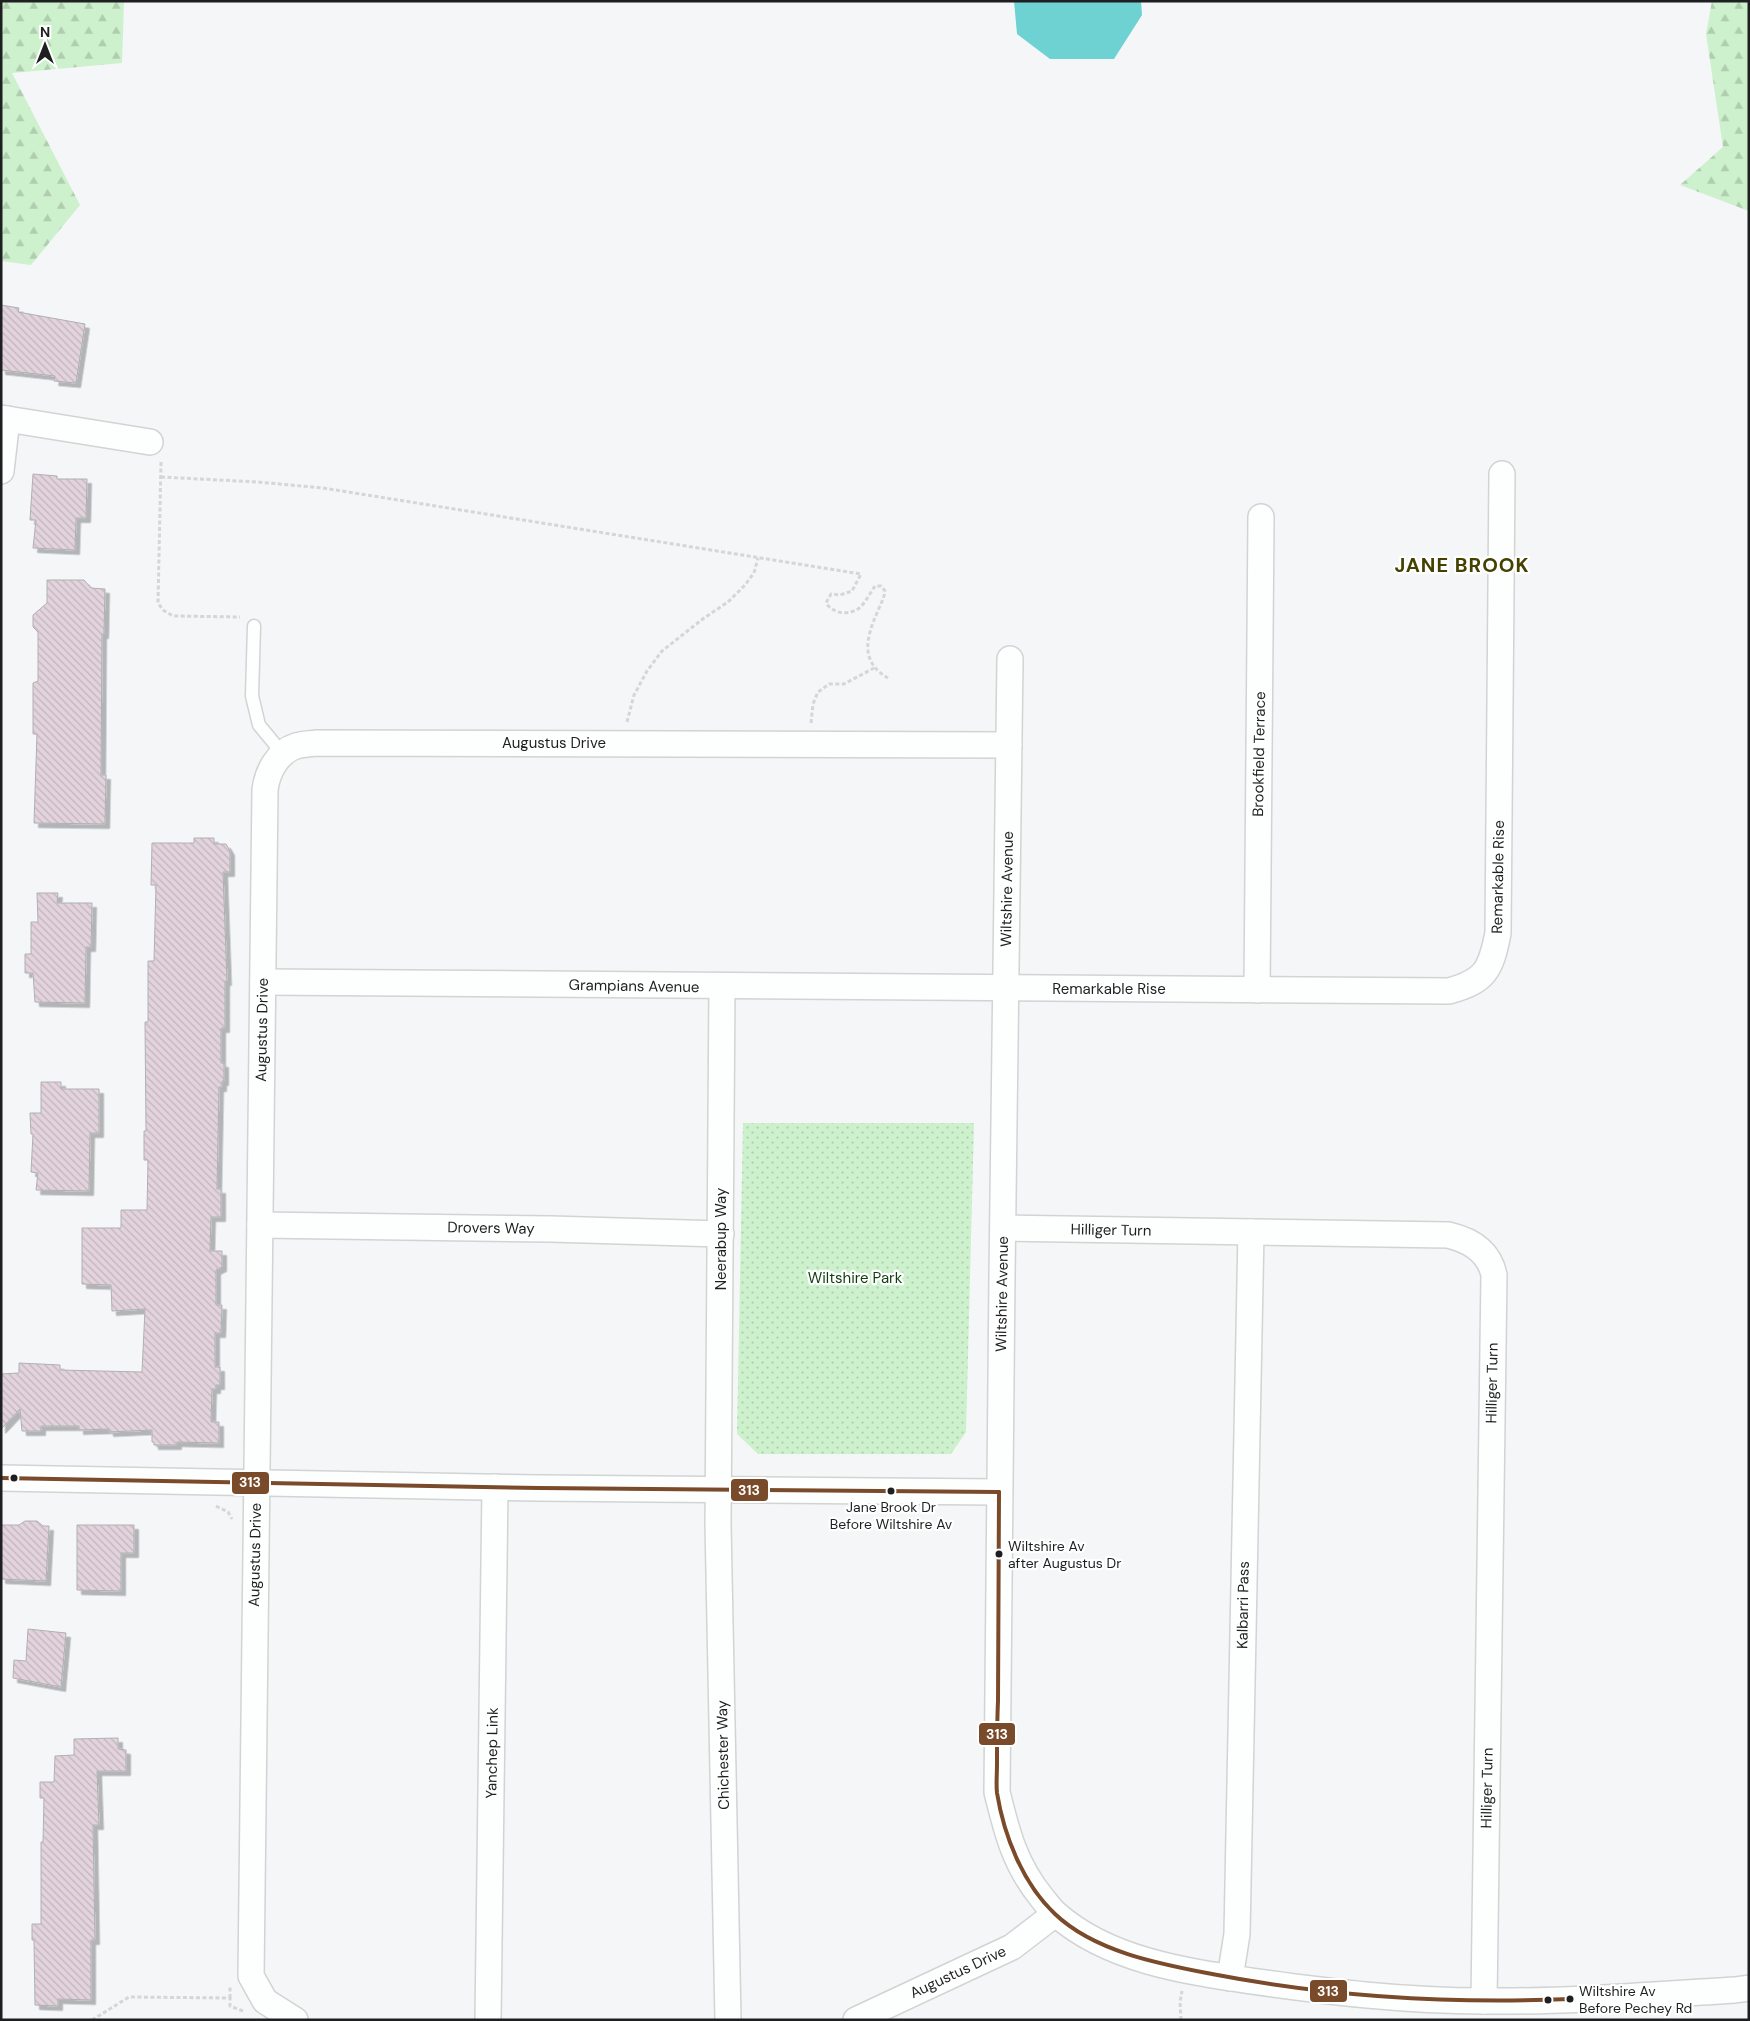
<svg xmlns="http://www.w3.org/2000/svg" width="1750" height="2021" font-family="'DM Sans',sans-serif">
	<defs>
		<pattern id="grass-dots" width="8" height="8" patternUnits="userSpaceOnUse" patternTransform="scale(1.25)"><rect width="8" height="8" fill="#cdf1cc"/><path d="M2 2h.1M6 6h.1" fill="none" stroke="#b0ceaf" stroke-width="1.8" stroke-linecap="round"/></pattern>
		<pattern id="forest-firs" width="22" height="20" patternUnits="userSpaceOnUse" patternTransform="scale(1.25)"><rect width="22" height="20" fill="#cdf1cc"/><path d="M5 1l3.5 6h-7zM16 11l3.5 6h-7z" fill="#b0ceaf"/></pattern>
		<pattern id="building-back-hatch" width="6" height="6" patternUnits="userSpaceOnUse" patternTransform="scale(1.25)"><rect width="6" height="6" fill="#e3d3dc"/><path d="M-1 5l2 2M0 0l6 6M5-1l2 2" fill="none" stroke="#c2b5bc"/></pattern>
		<filter id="shadow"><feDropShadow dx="4.5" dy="4.5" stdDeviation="0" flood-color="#0004"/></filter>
	</defs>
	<rect width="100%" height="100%" fill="#f4f6f7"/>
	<path fill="url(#grass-dots)" d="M743,1123H974L966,1432L951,1454H758L737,1434Z"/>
	<g fill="url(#forest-firs)">
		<path d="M1,1H124L122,63L12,73L80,205L31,265L1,261Z"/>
		<path d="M1712,1H1749V211L1680,185L1723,147L1706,34Z"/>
	</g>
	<path fill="#6ed2d3" d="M1014,1H1141L1142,15L1114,59H1050L1017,34Z"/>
	<g fill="url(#building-back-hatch)" stroke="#b0b0b1" filter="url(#shadow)">
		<path d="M1,305L19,308L18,312L85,324L76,383L54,381L55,376L1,370Z"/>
		<path d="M33,474L57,476V479H87L86,518H76L75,550L33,548L36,520H30Z"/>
		<path d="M47,580H84L91,588L105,589L104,634H102L101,775H106L105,824L34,823L37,734H33V683L38,681V632L33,627V615L47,603Z"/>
		<path d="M194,838H214V844H226L230,851V872H223L227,981H225V1028H221V1063H224V1081H222V1087H219L217,1189H221V1217H211L210,1251H222V1267L216,1270V1305H222L221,1333H215V1367H220V1385H216V1389H212L211,1422H219V1443L177,1442V1445H154V1442H152V1430L109,1432V1429L79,1430V1426H41V1431H22L20,1409L1,1429V1374L19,1373V1363L60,1365V1370L142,1372L145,1309L112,1311L111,1285L82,1284V1228H121V1210H147L148,1160H144V1131H146L145,1022H148V961H154L156,885H151L152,843H194Z"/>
		<path d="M37,893H58L57,903H92L91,947H86L85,1003L35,1002L33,973H25V954H31V922H38Z"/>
		<path d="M41,1082H61V1089H99V1133H90L89,1191L36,1190L38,1173L31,1172L33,1134H31L30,1113H41Z"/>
		<path d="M25,1521H37L43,1526H49L46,1581L1,1579V1525H19Z"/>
		<path d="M77,1525H134V1553H121V1591L77,1590Z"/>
		<path d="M28,1629L66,1633L61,1687L13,1678L14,1660L26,1661Z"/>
		<path d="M118,1738V1749L126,1750V1771H97L99,1825H93L95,1940H91V2000L58,1999V2006L35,2005L34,1940H32V1924H41V1842H43L44,1798H40V1782H54L55,1756L74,1755V1739Z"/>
	</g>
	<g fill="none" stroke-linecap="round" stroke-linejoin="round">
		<g stroke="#d2d4d4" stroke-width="15">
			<path id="service" d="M254,626L252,696L259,725L283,754"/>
		</g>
		<g stroke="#d2d4d4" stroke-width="28">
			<g id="minor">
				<path d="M1,418L150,442"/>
				<path d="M1,471L7,419"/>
				<path d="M1010,659L1002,1276L997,1792C1007,1833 1015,1865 1042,1898C1047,1904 1051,1910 1056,1914C1108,1960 1184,1971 1251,1981C1329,1992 1406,2001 1484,2001C1568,2002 1652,1995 1735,1990L1749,1988"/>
				<path d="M263,982L1449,991C1486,981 1491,969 1498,933L1502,474"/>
				<path d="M722,987L718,1524L728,2020"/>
				<path d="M1257,990L1261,517"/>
				<path d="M260,1225L551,1229L721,1234"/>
				<path d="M1003,1228L1448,1235C1470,1240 1489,1251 1494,1275L1484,2001"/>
				<path d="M1,1478L539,1488L999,1492"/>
				<path d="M1230,1978L1237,1934L1251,1232"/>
				<path d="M295,2020L265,2001L251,1976L265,790C267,773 277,752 296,746C302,744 310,744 316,743L1009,745"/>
				<path d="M488,2020L495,1487"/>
				<path d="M856,2020L1012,1947L1055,1914"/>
			</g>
		</g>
		<g stroke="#d5d6d6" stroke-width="3" stroke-dasharray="4 2.5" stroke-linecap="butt">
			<path d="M161,462L158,603L163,610L173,616L240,617"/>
			<path d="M161,477L258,482L323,488L861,574L852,591L840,595L831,594L826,603C833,613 846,616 858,609C865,604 870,593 875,586H881L885,591C884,599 880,605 877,613C866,638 860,662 888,678"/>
			<path d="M627,722L634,695L647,671L662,651L704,618L728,602L745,585L754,573L758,558"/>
			<path d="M811,723L813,704L818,692L829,684H844L874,668"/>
			<path d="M216,1506L228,1512L232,1519"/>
			<path d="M230,1998V1986"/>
			<path d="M92,2020L129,1997L230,1998V2006L243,2011"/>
			<path d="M1181,2020L1180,2002L1182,1991"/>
		</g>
		<use href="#service" stroke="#fdfefe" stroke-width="12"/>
		<use href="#minor" stroke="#fdfefe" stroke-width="25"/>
		<g stroke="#fff" stroke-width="8">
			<g id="bus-1">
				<path d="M1,1478L539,1488L999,1492"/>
				<path d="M999,1492C999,1562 998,1631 998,1701C997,1722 997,1743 997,1764C997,1774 996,1784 997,1793C1004,1836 1023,1884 1055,1914C1095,1952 1160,1964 1212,1974C1331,1997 1450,2004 1570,1999"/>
			</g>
		</g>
		<use href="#bus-1" stroke="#7a4b2a" stroke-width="4"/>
	</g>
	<g fill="#1e1f20" stroke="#fff" stroke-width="2">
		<circle cx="14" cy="1478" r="4.5"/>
		<circle cx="891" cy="1491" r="4.5"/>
		<circle cx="999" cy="1554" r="4.5"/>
		<circle cx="1570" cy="1999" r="4.5"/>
		<circle cx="1548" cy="2000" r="4.5"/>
	</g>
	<g text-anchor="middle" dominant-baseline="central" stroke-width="4.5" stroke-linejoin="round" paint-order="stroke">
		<g font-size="14" fill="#1e1f20" stroke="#fff" text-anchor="start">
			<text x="891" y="1507" text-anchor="middle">Jane Brook Dr<tspan x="891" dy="17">Before Wiltshire Av</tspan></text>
			<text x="1008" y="1546">Wiltshire Av<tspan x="1008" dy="17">after Augustus Dr</tspan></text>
			<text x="1579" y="1991">Wiltshire Av<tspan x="1579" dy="17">Before Pechey Rd</tspan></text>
		</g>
		<g font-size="15" fill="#1e1f20" stroke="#fff">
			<text x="554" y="743">Augustus Drive</text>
			<text transform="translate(1259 754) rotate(-89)">Brookfield Terrace</text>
			<text transform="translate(1498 877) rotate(-89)">Remarkable Rise</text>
			<text transform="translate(1007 889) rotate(-89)">Wiltshire Avenue</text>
			<text transform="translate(634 986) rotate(1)">Grampians Avenue</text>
			<text x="1109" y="989">Remarkable Rise</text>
			<text transform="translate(262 1030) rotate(-89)">Augustus Drive</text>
			<text transform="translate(491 1228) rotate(1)">Drovers Way</text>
			<text transform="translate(1111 1230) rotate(1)">Hilliger Turn</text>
			<text transform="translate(721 1239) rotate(-90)">Neerabup Way</text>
			<text transform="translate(1002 1294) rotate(-89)">Wiltshire Avenue</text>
			<text transform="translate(1492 1383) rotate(-89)">Hilliger Turn</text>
			<text transform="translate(255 1555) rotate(-89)">Augustus Drive</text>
			<text transform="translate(1243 1605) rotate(-89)">Kalbarri Pass</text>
			<text transform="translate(492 1753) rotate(-89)">Yanchep Link</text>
			<text transform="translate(723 1755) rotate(-91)">Chichester Way</text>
			<text transform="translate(1487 1788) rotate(-89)">Hilliger Turn</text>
			<text transform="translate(958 1972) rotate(-25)">Augustus Drive</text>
		</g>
		<g font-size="15" fill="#103d10" stroke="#fff">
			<text x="855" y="1278">Wiltshire Park</text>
		</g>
		<g font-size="20" font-weight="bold" letter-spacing="1" fill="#454100" stroke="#fff">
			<text x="1462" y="565">JANE BROOK</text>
		</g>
	</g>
	<g stroke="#fff" stroke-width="2">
		<rect x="231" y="1471" width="39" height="24" rx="5" fill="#7a4b2a"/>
		<rect x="730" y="1478" width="39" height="24" rx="5" fill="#7a4b2a"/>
		<rect x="978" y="1722" width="38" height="24" rx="5" fill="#7a4b2a"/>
		<rect x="1309" y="1979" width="39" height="24" rx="5" fill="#7a4b2a"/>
	</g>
	<g font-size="14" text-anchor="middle" font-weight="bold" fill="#fff">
		<text x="250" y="1487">313</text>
		<text x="749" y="1495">313</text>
		<text x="997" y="1739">313</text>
		<text x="1328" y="1996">313</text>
	</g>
	<rect width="1750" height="2021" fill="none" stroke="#1e1f20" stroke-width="5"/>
	<g transform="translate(45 45)" stroke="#ffffff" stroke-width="4" paint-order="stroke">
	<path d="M0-4L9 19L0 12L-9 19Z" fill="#1e1f20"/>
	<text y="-8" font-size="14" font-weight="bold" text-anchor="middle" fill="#1e1f20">N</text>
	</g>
</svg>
